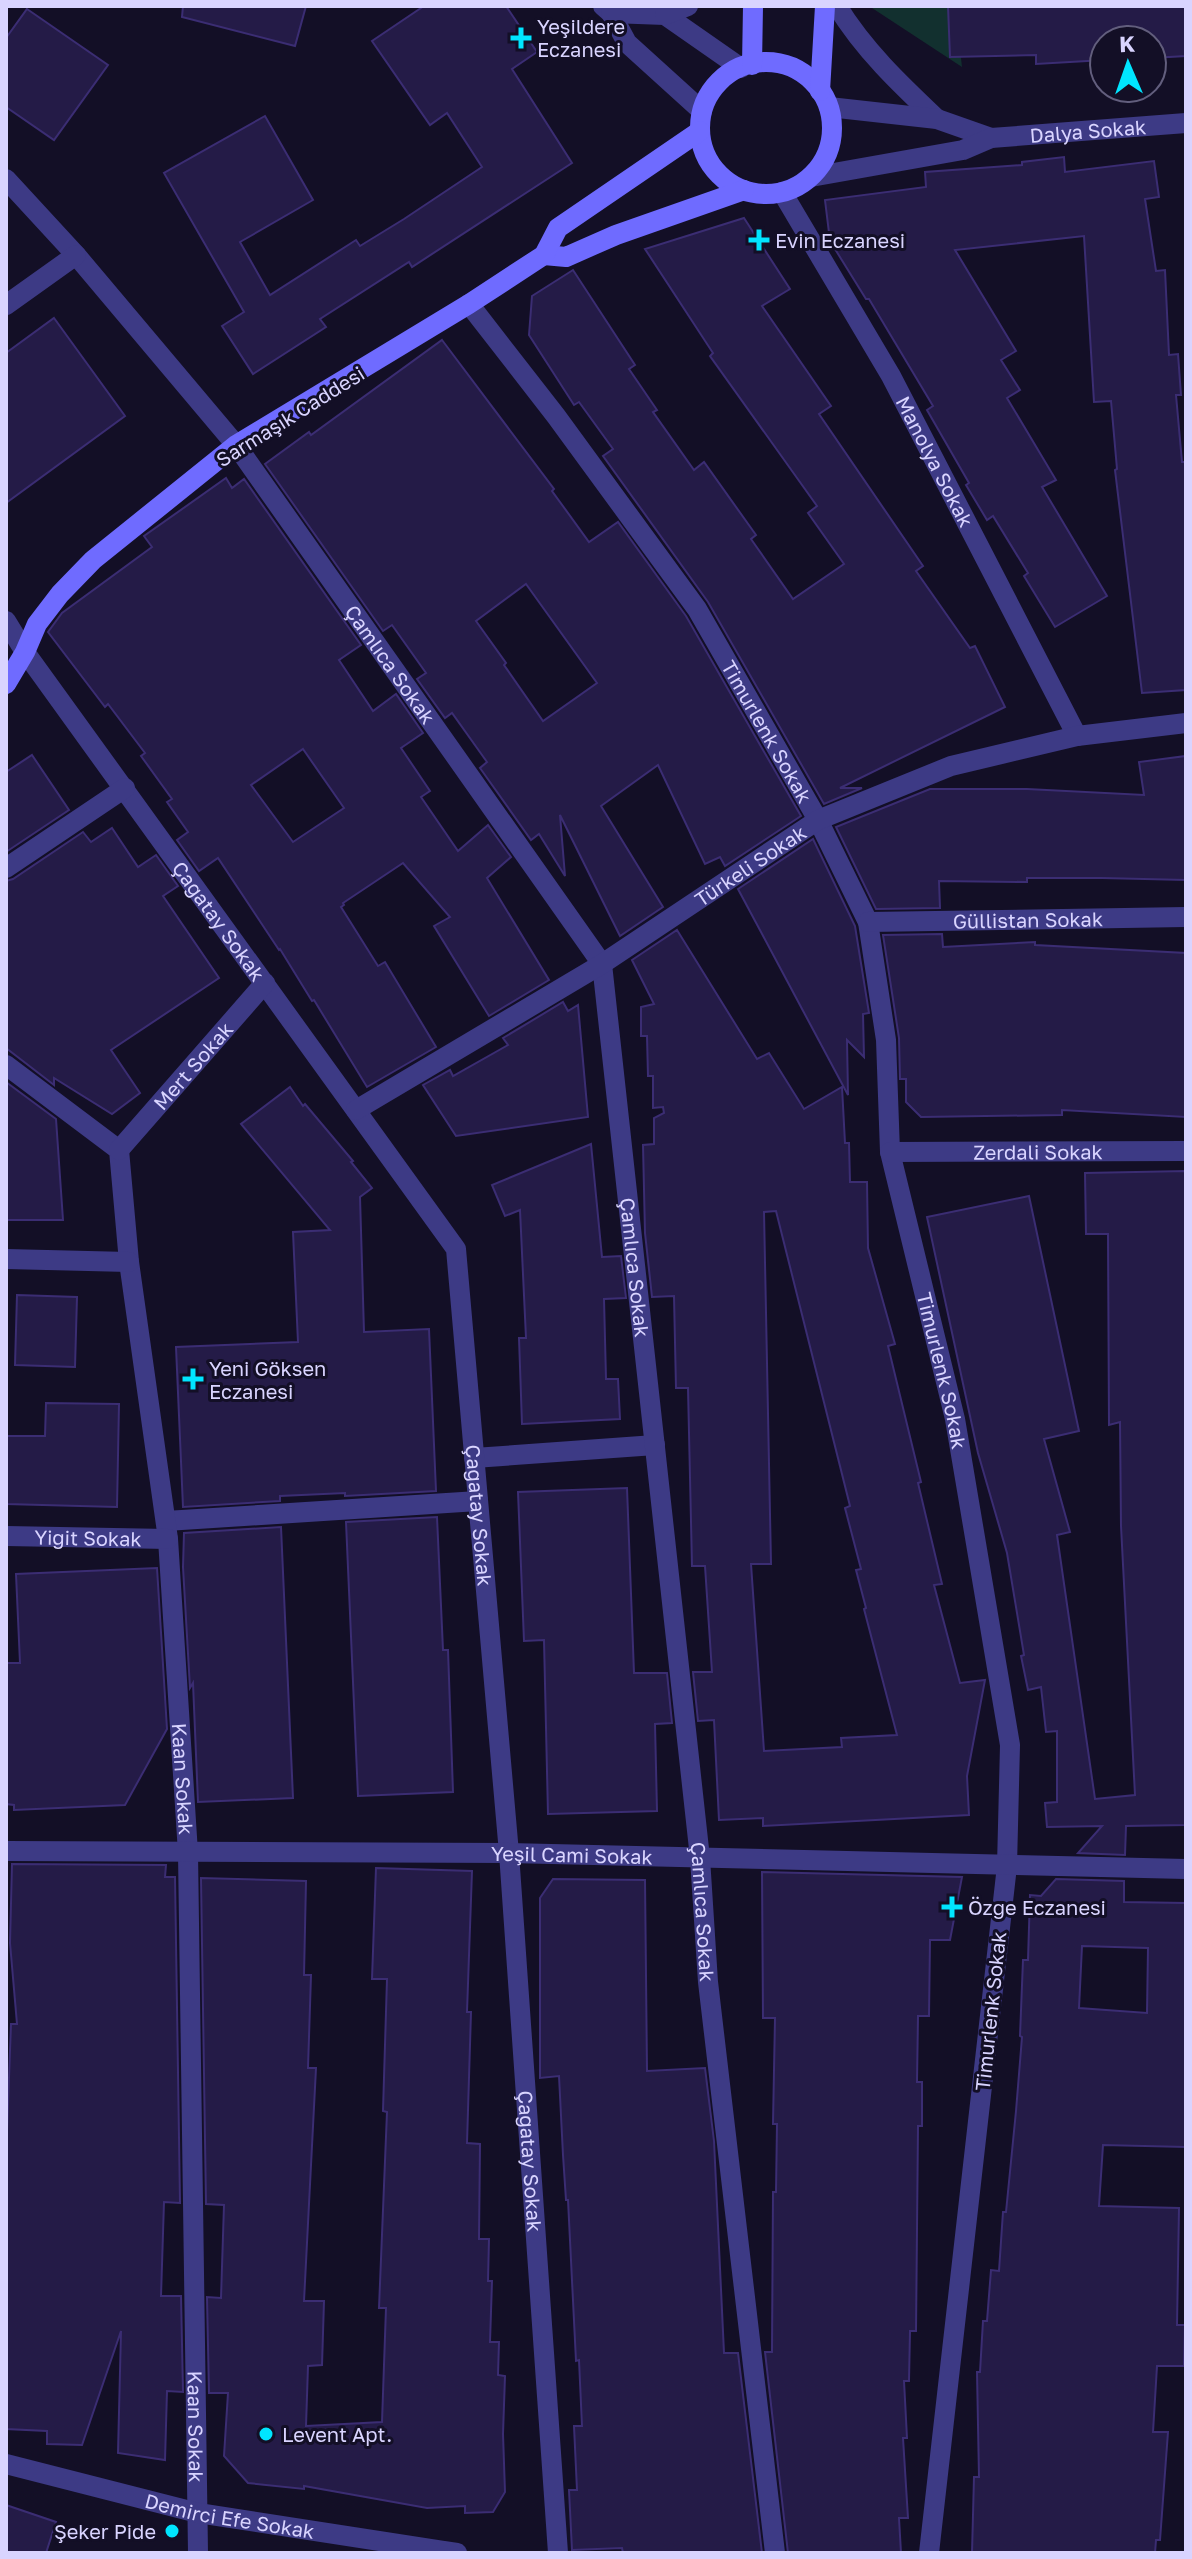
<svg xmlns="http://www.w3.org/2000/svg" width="1192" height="2559" font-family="'Golos Text',sans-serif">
	<rect width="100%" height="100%" fill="#130f26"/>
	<path fill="#12302f" d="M869,6H955L962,67Z"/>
	<g fill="#241b47" stroke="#3b2d73" stroke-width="2" fill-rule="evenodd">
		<path d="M183,6H306L295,46L182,17Z"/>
		<path d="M424,6H506L537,52L512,69L572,163L412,267L409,262L320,319L326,327L253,374L222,326L244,312L164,173L265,116L313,200L240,242L270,295L356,240L360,246L404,219L482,167L447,113L430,125L372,41Z"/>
		<path d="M948,6H1186V56L1152,58V40H1104V60L1036,64V55L950,57Z"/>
		<path d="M27,9L108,65L54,140L6,107V38Z"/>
		<path d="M1064,157L1065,172L1154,161L1159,197L1145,199L1156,271L1165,270L1169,355L1178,354L1181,395H1176L1182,462H1186V690L1142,693L1115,470L1117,469L1111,401L1094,402L1084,236L955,250L1016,351L1001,360L1020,390L1007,398L1056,480L1042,487L1107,596L1055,627L1024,576L1028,573L993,516L987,520L966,485L969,483L927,410L933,406L869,299H866L830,241L825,200L926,187L925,172L1022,165V162Z"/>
		<path d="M744,218L790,289L762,306L831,406L819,414L923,566L916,571L970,648L975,646L1005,707L840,788H862L824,804L708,602L603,456L613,449L579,402L574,405L529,335L532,296L573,270L635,365L629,369L657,410L653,412L694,470L704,462L756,535L751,539L793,599L844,564L808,513L817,506L710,356L713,353L645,249Z"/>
		<path d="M54,318L125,416L6,503V353Z"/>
		<path d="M442,340L554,489L552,491L589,542L618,522L686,616L801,816L725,866L720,857L705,864L658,765L601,806L663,907L620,936L560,815L565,876L539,834L531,840L480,768L487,762L452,713L445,718L417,679L426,673L392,625L383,631L265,464L309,432L311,435ZM526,584L597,683L543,721L504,665L506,663L476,621Z"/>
		<path d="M226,478L232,488L244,479L361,645L339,660L373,711L396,694L423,733L401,748L430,791L421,797L458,851L488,825L511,857L487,878L549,980L489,1016L434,926L450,917L403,863L343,903L344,905L341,907L378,966L385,962L436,1047L367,1087L314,1000L312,1001L280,949L279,950L218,858L199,871L177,840L188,832L167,802L172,799L141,756L145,753L108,704L105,707L48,632L62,613L152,547L144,536ZM303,749L344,808L293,842L251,785Z"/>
		<path d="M32,755L69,810L6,852V772Z"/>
		<path d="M1186,756V880L1102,878H1027V882L939,881L940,908L876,909L836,827L930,789H1027L1144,795L1139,762Z"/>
		<path d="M112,828L138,867L156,855L178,886L163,896L219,978L111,1050L140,1093L112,1114L54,1078V1085L6,1048V881L13,879L83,832L91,842Z"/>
		<path d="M813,839L855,926L869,1013L863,1014L864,1057L847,1040L848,1095L738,889Z"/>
		<path d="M677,930L757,1059L769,1053L804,1109L842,1087L845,1143H849L850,1182H867L868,1248L895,1344L888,1346L921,1482L918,1483L942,1584L934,1585L960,1683L985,1680L967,1776L969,1815L763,1826V1818L719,1820L714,1720L698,1721L693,1672H712L705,1566H692L688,1388H676L674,1296L652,1297L645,1233L643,1145L654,1144V1118L664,1113L663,1107L653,1108V1076H648L647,1036H641V1007L654,1004L632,960ZM776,1211L850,1506L845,1508L861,1569L856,1570L866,1608L864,1609L897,1735L841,1738L842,1747L764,1751L751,1564H771L764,1212Z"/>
		<path d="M942,934L943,947L1035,942V945L1186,953V1117L1062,1110V1115L921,1117L906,1102V1079H900L899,1038L883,935Z"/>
		<path d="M563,1002L568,1011L578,1005L588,1117L456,1136L423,1085L450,1070L453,1076L508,1045L503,1038Z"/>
		<path d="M6,1082L56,1119L63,1220H6Z"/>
		<path d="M290,1087L303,1106L305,1104L353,1161L351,1162L372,1188L360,1197L364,1332L429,1329L436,1491L345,1496V1493L280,1496V1501L183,1507L176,1347L298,1342L293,1232L330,1230L241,1124Z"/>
		<path d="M591,1144L602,1257L621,1256L626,1298L604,1299L606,1379H618L620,1419L522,1424L519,1338H526L520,1210L505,1216L492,1185Z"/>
		<path d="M1186,1171V1825L1126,1826L1125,1855L1078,1853L1102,1826L1047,1827L1045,1803L1057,1802V1731L1046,1732L1041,1687L1028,1690L1021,1656L1024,1655L1007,1553L978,1453L927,1217L1029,1196L1079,1431L1044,1439L1070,1532L1057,1535L1095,1799L1135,1795L1121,1526L1120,1422L1109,1425L1108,1234H1086L1085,1173Z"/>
		<path d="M17,1295L77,1297L75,1367L15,1365Z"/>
		<path d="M46,1403L119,1404L117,1507L6,1504V1436H45Z"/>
		<path d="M627,1488L634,1673H667L672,1723L655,1724L657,1811L548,1814L544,1640L524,1641L518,1492Z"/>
		<path d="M437,1517L443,1650H448L453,1792L358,1796L346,1522Z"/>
		<path d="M281,1527L293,1798L198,1802L193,1683L190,1688L183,1567L184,1533Z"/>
		<path d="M157,1568L167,1729L125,1805L14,1810V1805L6,1804V1663H20L16,1574Z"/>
		<path d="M12,1864L166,1865L165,1877H175L180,2203L164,2202L161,2296H181L183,2392L167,2391L165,2460L118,2453L121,2331L82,2445L47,2444V2431L6,2429V2158L11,2024H17L10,1943Z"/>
		<path d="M376,1868L472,1871L467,2012H471L467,2143L480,2144L479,2239H489L488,2281H492L490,2342H499L498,2375L505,2376L503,2434L505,2492L493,2512L465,2513V2506L427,2508L304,2486V2489L248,2483L224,2456L228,2393H209L207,2297L221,2298L224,2205L206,2204L201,1878L306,1881L304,1975H311L308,2068H316L304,2301H324L322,2365L308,2366L306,2426L382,2422L386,2308H379L387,2112L383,2111L387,1979H372Z"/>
		<path d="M762,1872L962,1877L950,1940H930L929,2016H918L917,2082H922V2126H918L916,2331H910L909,2381H904L907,2438H903L908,2518H899L901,2553H788L765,2352H772L773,2192H776L777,2124H773L775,2018H763Z"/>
		<path d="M553,1879L645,1880L647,2071L705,2068L714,2141L724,2353H738L762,2553H623L622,2548L572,2550L569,2490H577L574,2426H582L579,2360L576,2361L568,2200H566L563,2155L559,2076L540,2078V1898Z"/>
		<path d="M1056,1879L1124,1881V1902L1186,1903V2147L1103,2145L1099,2206L1179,2208L1177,2325H1185L1184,2366H1157L1153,2432H1168L1160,2540H1156L1155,2553H972L974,2477H979L977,2372H980L983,2321H987L991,2270L999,2271L1003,2212H1006L1016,2111L1022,2037L1020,2036L1023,1960H1028L1030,1895L1041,1896ZM1082,1946L1148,1948L1147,2013L1079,2008Z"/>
		<path d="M6,2505L56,2522L46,2553H6Z"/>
	</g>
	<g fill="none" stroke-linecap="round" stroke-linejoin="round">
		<g stroke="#3d3a85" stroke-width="20">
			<path d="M474,1458L655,1445"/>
			<path d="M166,1521L478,1501"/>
		</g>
		<g stroke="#3d3a85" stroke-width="20">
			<path d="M603,6L611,13L627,43L702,111"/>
			<path d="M837,6C864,50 900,84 937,119"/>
			<path d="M611,13L665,15L741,68"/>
			<path d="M665,15L688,6"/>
			<path d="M829,107L937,119L991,138"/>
			<path id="s1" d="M811,177L963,150L991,138L1186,123"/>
			<path id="s2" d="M6,179L76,255L236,445L602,964L700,1858L708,1982L775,2553"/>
			<path id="s3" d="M782,192L891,376L1077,736"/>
			<path id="s4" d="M469,304L556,416L697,609L818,820L868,922L886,1040L890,1152L955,1419L1010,1745L1007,1866L929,2553"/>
			<path d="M6,305L76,255"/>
			<path id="s5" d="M6,621L25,652L456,1249L509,1853L558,2553"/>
			<path d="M6,868L125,788"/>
			<path id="s6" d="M868,922L1186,917"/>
			<path id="s7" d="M6,1065L119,1150L129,1262L168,1539L188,1853L198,2553"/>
			<path id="s8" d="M356,1110L602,964L818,820L951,766L1077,736L1186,723"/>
			<path id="s9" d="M119,1150L265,983"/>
			<path id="s10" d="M890,1152L1186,1151"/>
			<path d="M6,1259L129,1262"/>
			<path id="s11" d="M6,1536L168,1539"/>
			<path id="s12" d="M6,1851L509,1853L1186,1869"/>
			<path id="s13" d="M6,2464L198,2513L457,2553"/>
		</g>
		<g stroke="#6f6bff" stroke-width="20">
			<circle cx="766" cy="128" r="66"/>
			<path d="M752,65L753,6"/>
			<path d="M820,91L825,6"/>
			<path d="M544,255L566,257L616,235L744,190"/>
			<path d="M6,684L25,652L37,624L60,594L93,560L236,445L469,304L544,255L558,228L700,131"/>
		</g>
	</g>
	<g fill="#00e5ff" stroke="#130f26" stroke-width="3">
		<path d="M517 26h8v8h8v8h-8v8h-8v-8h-8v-8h8z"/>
		<path d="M755 228h8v8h8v8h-8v8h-8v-8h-8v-8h8z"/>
		<path d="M189 1367h8v8h8v8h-8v8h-8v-8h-8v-8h8z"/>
		<path d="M948 1895h8v8h8v8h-8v8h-8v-8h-8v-8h8z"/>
		<circle cx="266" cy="2434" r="8"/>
		<circle cx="172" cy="2531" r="8"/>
	</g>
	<g text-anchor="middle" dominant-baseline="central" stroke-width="6" stroke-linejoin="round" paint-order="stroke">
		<g font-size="20" fill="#d9d4ff" stroke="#130f26" text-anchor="start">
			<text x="537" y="26">Yeşildere<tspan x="537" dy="23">Eczanesi</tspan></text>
			<text x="775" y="240">Evin Eczanesi</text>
			<text x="209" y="1368">Yeni Göksen<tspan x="209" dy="23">Eczanesi</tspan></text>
			<text x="968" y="1907">Özge Eczanesi</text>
			<text x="282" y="2434">Levent Apt.</text>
			<text x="156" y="2531" text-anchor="end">Şeker Pide</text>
		</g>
		<g font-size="20" fill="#d9d4ff" stroke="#130f26">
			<text stroke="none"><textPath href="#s1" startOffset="282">Dalya Sokak</textPath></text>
			<text transform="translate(290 416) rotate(-32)">Sarmaşık Caddesi</text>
			<text stroke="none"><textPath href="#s3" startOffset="310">Manolya Sokak</textPath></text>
			<text stroke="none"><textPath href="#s2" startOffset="620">Çamlıca Sokak</textPath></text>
			<text stroke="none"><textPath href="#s4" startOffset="522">Timurlenk Sokak</textPath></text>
			<text stroke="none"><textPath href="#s8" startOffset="464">Türkeli Sokak</textPath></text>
			<text stroke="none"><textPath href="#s6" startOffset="160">Güllistan Sokak</textPath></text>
			<text stroke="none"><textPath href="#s5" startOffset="368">Çağatay Sokak</textPath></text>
			<text stroke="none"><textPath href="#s9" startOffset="112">Mert Sokak</textPath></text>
			<text stroke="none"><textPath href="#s10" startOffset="148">Zerdali Sokak</textPath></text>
			<text stroke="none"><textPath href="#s2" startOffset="1292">Çamlıca Sokak</textPath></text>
			<text stroke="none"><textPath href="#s4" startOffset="1194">Timurlenk Sokak</textPath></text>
			<text stroke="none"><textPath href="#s5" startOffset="1040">Çağatay Sokak</textPath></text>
			<text stroke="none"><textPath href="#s11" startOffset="82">Yiğit Sokak</textPath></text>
			<text stroke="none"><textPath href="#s7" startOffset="774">Kaan Sokak</textPath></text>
			<text stroke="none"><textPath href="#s12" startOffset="566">Yeşil Cami Sokak</textPath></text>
			<text stroke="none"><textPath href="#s2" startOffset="1940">Çamlıca Sokak</textPath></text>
			<text transform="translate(990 2011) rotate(-84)">Timurlenk Sokak</text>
			<text stroke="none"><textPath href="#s5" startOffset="1688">Çağatay Sokak</textPath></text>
			<text stroke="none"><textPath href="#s7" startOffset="1422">Kaan Sokak</textPath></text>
			<text stroke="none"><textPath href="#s13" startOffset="230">Demirci Efe Sokak</textPath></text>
		</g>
	</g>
	<rect width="1192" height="2559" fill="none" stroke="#d9d4ff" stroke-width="16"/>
	<g transform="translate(1128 64) rotate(358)"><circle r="38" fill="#130f26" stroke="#625e7d" stroke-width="2"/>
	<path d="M0-6L14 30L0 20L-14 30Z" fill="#00e5ff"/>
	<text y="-12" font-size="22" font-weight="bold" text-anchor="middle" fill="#d9d4ff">K</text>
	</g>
</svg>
